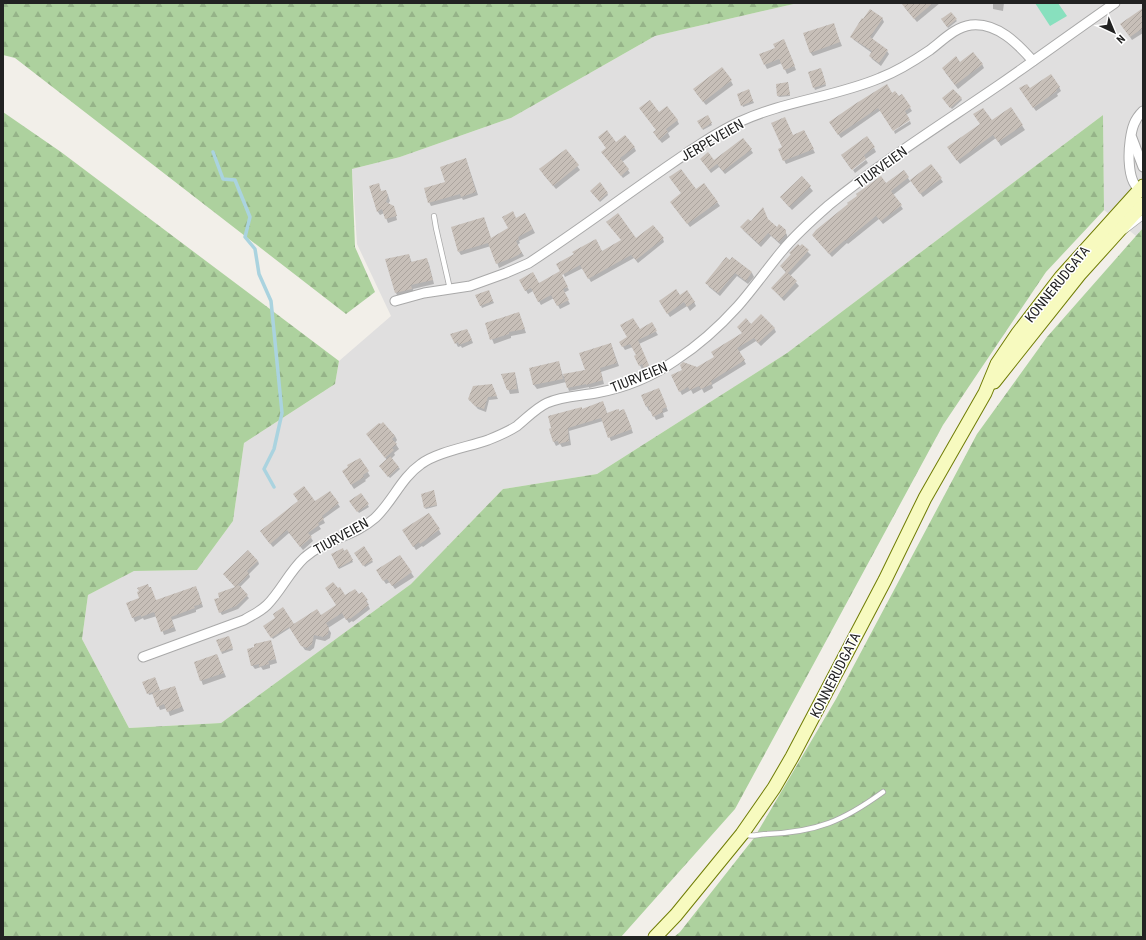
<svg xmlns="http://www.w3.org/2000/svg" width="1146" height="940" font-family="'Roboto Condensed',sans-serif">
	<defs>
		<pattern id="forest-firs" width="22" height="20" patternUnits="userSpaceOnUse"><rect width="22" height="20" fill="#add19e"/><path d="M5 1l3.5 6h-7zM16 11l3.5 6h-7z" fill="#95b388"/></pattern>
		<pattern id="building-hatch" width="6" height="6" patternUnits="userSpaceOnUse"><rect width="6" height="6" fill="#c7bfb8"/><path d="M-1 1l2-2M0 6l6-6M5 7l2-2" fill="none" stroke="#aba49e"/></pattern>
	</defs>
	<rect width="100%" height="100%" fill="#f2efe9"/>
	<path fill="#e0dfdf" d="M798,3H1143V228L1136,236L1104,210L1103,115L787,353L597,474L503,489L411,584L221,723L129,728L82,639L88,595L134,571L197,570L233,521L244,443L335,384L339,361L391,316L357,244L352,169L400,157L511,118L655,36Z"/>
	<g fill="url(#forest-firs)">
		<path d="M3,3H798L655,36L511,118L400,157L352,169L355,247L375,292L346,314L15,58L3,55Z"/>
		<path d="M3,112L61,152L339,361L335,384L244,443L233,521L197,570L134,571L88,595L82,639L129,728L221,723L411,584L503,489L597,474L787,353L1103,115L1104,210L1046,272L943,425L735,809L621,937H3Z"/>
		<path d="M1143,228V937H674L680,932L754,838L836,699L977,434L1047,337Z"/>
	</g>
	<path fill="#88e0be" d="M1035,3H1058L1067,16L1050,26Z"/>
	<g fill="#0003">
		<path d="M905,3H940L917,22L905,8Z"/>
		<path d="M993,3H1004L1003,11L993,9Z"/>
		<path d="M1143,10V33L1132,40L1124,28Z"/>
		<path d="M882,18L884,22L872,39L887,51L889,54L881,66L872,59L870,56L872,53L854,40L852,37L863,20Z"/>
		<path d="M942,19L956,20L957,21L948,28Z"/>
		<path d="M833,24L842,46L813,56L810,52Z"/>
		<path d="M784,41L796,70L787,74L782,63L767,69L765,65L776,48Z"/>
		<path d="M960,63L982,64L984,68L958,89L945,72Z"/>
		<path d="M822,71L826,86L815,90L809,73Z"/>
		<path d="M731,81L733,85L706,105L696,93Z"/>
		<path d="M788,83L790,96L779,97L778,96Z"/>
		<path d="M1059,87L1061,91L1057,94L1058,96L1036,111L1023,93L1029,89Z"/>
		<path d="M749,92L754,103L743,107L738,94Z"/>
		<path d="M892,94L898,98L902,95L912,111L906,115L881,110L841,138L832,126Z"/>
		<path d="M961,98L962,100L952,109L944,100Z"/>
		<path d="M1011,109L1025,130L1001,146L996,138L960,164L950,151Z"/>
		<path d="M659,114L677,120L679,124L668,133L670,137L662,143L656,136Z"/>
		<path d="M707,117L712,125L703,130L699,121Z"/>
		<path d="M910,121L911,124L895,134L894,131Z"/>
		<path d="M804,131L815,153L786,164L779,150L783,148L793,136Z"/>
		<path d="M616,143L634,147L636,151L622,162L630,173L623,178L605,156Z"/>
		<path d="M874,148L876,152L851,169L842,156Z"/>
		<path d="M565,150L580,170L556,189L543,174Z"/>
		<path d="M751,150L753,153L725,174L719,167L711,173L703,162L713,161Z"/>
		<path d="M466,159L478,195L463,200L462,198L431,206L429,202L447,183Z"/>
		<path d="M866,160L868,163L855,173L853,170Z"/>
		<path d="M931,165L943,182L923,197L911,181L893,195L903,209L883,224L879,219L848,244L847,243L832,257L815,238L903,171L910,181Z"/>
		<path d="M670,178L696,191L704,184L720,206L690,227L673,205L682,194Z"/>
		<path d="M802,178L813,191L792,210L784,201Z"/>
		<path d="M378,184L381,192L386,191L388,195L390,201L388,204L394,209L397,220L388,223L384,213L380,215L378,212L371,187Z"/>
		<path d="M592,192L607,193L608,195L600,202Z"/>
		<path d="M525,214L535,233L519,241L520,243L517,245L524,256L499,268L491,246L461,255L459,252L484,218L491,239L509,229L516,219Z"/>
		<path d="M768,221L777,228L785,231L787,235V238L781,245L771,236L761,247L744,231L742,228L751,222Z"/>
		<path d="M635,239H663L664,242L638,263L634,258L591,282L583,268L565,277L558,264L602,252Z"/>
		<path d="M802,246L811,255L790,276L799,286L784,301L772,288L786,273L781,266Z"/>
		<path d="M409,255L412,263L427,260L429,264L434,284L413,289L414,293L398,297L396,293Z"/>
		<path d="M733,258L752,273L754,277L748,284L737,276L720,296L709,287L707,283Z"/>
		<path d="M559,273L569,290L564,293L570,304L560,309L554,298L541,305L533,291L528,294L520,280L538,284Z"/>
		<path d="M489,293L494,303L482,308L477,296Z"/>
		<path d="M679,296L694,302L696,306L690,311L687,306L670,317L662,305Z"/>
		<path d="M519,313L526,333L511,336V338L494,344L486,324Z"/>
		<path d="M651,324L658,335L639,344L650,369L647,371L645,367L642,369L635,357L637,355L633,347L625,350L620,342Z"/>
		<path d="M751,325L774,328L776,332L761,346L756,341L739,352L746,364L712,385L713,388L704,393L702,389L693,394L691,390L682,395L672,376L697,368L716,358L743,334Z"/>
		<path d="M469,333L473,343L462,348L461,346L458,347L452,335Z"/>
		<path d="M611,344L619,366L601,372L604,384L589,388V387L569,391L566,382L537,389L534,385L531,369L559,363L563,376L586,370Z"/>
		<path d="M514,373L516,377L519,393L510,394L503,375Z"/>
		<path d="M493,389L498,399L489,400L486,412L478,409L469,399Z"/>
		<path d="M660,393L668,411L663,413L664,417L656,420L651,410L649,411L647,407L642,396Z"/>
		<path d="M605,406L607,414L619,412L626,414L633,433L611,441L603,421L569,431L571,445L562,447L560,444L556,446L554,442L582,410Z"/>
		<path d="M383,423L395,436L397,440L395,443L399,449L394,453L395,455L391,459L400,469L390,478L381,467L387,460L367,434Z"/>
		<path d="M360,460L370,476L365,480L366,481L354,489L345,475Z"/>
		<path d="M330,492L340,507L323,519L325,523L319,526L321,529L310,536L313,541L303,550L289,533L273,547L263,535Z"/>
		<path d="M434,493L437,506L426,509L425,508Z"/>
		<path d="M361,495L369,507L359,513L351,501Z"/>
		<path d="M439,530L441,534L423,547L422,546L416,550L406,534Z"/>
		<path d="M363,548L373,562L365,567L356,553Z"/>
		<path d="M347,550L353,562L339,569L332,555Z"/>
		<path d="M400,556L414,577L395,589L390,582L386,584L380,575Z"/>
		<path d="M258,561L259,564L249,574L250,577L239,588L249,598L238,609L222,615L220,612L221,598L236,587L226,577Z"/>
		<path d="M198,591L203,607L196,610V612L172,620L176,631L164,635L157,616L144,620L143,618L135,622L127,603L156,602Z"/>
		<path d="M362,593L369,605H368L370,609L353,622L352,621L349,623L345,617L328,628L331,633L330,638L325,641L316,639L314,648L310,651L305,650L290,628L273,639L265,626H294L320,617L337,606L345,597L358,595Z"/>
		<path d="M229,639L233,650L222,654L218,641Z"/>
		<path d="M270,641L272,645L277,663L270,665V668L263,670L261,667L255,669L252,665Z"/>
		<path d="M217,655L226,677L203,685L195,663Z"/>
		<path d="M156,680L160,692L174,687L184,711L170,716L167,708L160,710L153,694L149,695L144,682Z"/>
	</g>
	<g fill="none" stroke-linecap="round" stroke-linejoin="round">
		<path stroke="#aad3df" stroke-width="3.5" d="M213,152L223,179L235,180L250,217L245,237L255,249L259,274L271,301L282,413L274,449L264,469L274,487"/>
	</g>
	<g fill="url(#building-hatch)">
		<path d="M901,3H933L914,19Z"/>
		<path d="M1143,8V28L1130,37L1120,24Z"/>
		<path d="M870,9L883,18L870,37L888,50L879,63L869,56L872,51L850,37L862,18L863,19Z"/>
		<path d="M951,12L957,19L947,27L941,19Z"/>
		<path d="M834,23L840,42L810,53L803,33Z"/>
		<path d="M784,39L795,66L784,70L779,59L764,65L759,54L775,48L773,44Z"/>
		<path d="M973,52L983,64L955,85L942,68L956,56L960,62Z"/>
		<path d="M722,67L732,80L703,102L693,89Z"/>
		<path d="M821,68L826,84L813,88L808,72Z"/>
		<path d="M1051,74L1060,87L1056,90L1057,91L1033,108L1019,88L1027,84L1030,88Z"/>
		<path d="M788,82L790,95L777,96L776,84Z"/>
		<path d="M887,84L892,93L895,91L899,96L902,94L911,107L905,111L910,120L893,131L878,108L838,135L829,122L855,104Z"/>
		<path d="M749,89L753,101L741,106L737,94Z"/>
		<path d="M953,89L962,98L950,108L942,98Z"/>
		<path d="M650,100L659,112L667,106L678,120L666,129L668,132L659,140L653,132L656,130L639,108Z"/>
		<path d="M1011,107L1023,125L998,142L993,135L957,161L947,147L980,124L973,114L983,108L992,120Z"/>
		<path d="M708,115L712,123L702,129L697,121Z"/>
		<path d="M785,117L793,135L804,130L814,149L783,161L778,149L782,147L771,123Z"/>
		<path d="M607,130L616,142L625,135L635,147L620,158L629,169L621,176L601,152L606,148L598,137Z"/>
		<path d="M867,136L875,147L864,155L866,159L852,170L841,155Z"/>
		<path d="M743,138L752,149L723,171L717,164L709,170L700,159L708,152L714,160Z"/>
		<path d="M566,149L579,165L553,186L539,169Z"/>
		<path d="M466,158L476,192L461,197L460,194L428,203L424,188L445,182L440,167Z"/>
		<path d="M931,164L942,178L920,194L910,180Z"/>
		<path d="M681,169L696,189L704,183L718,202L687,224L670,202L681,193L669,177Z"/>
		<path d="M904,170L909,177L891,191L902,205L881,221L876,216L845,241V240L829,254L812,235L816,230L848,204L847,203L857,196L856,194L881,176L886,183Z"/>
		<path d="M802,176L811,186L789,207L780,197Z"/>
		<path d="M600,182L608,193L599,201L590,191Z"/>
		<path d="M379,183L381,191L386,190L388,196L386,202L394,206L397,216L385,219L382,209L377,212L369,186Z"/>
		<path d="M763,207L768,219L777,227L779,224L786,230V234L779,242L768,233L759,244L740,227L748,219L751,221Z"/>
		<path d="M513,211L516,218L525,213L533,229L518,237L519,239L516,241L522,253L512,258L496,264L488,243L458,252L451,227L484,217L491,238L508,228L502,217Z"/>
		<path d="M618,213L636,238L653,225L664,238L636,260L631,255L588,279L580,265L562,275L556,264L574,254L572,252L596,239L602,251L621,240L606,222Z"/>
		<path d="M798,244L800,246L802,244L809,250L788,273L797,281L782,298L771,288L786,272L780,266L791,254L789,253Z"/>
		<path d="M409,254L411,262L427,258L433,280L411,285L412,289L395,293L385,259Z"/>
		<path d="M726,257L730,260L732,257L752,272L746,281L735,273L718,293L705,283Z"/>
		<path d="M560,271L568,287L563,289L569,300L557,306L551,295L538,302L531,288L525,291L519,280L533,272L539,283Z"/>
		<path d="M676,289L680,295L687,290L695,302L687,307L684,302L667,314L659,301Z"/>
		<path d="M489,290L493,301L480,306L475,295Z"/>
		<path d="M519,312L525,329L509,332V334L490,340L485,323Z"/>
		<path d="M761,314L775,328L758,343L754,338L737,348L745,360L711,381L712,384L701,389L699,386L690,390L688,387L679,392L671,375L682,370L680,365L683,362L697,367L714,357L711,352L742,333L737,327L746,318L751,324Z"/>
		<path d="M633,318L640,329L652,322L657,331L638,340L649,365L644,368L642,364L639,366L634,356L636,355L630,344L622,347L619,342L627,337L620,325Z"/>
		<path d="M467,329L472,340L459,345L458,342L455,344L450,334Z"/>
		<path d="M611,343L617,363L600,368L603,380L586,385V384L567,388L563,374L585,370L579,353Z"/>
		<path d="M559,361L563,379L533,385L529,368Z"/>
		<path d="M515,372L517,389L507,390L501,374Z"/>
		<path d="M492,384L497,396L488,397L484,409L475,406L468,399L473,386Z"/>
		<path d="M659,388L667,407L662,409L663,412L653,417L648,406L646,407L641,395Z"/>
		<path d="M603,401L607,413L615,410L619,409V411L624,409L632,429L608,438L601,418L568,428L569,441L559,444L558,441L553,442L549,429L551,428L548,416L582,407V409Z"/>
		<path d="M383,422L395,436L392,439L397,444L392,448L394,450L385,458L366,434L379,423L381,424Z"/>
		<path d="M390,456L399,467L388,477L379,466Z"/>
		<path d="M360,458L369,471L363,475L364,477L351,485L342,471L348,467L347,465Z"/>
		<path d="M304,486L315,501L330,491L339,503L322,516L324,519L318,523L319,525L308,533L312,537L300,547L287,530L270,544L260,531L298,501L293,494Z"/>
		<path d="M434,490L437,505L424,508L421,494Z"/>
		<path d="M361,493L369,504L357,512L349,501Z"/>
		<path d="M429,513L440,529L420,544L419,542L413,547L402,530Z"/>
		<path d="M364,546L373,560L363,566L354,553Z"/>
		<path d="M343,548L344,551L347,549L353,560L338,568L331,554Z"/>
		<path d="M248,550L258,561L247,571L249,574L237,586L239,585L248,595L236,606L219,613L214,599L219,598L218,593L235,587L223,574Z"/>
		<path d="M400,555L412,572L392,586L387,579L383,581L376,570Z"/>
		<path d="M333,582L338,588L340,587L345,595L355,589L359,594L362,592L368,600L366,601L369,605L350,619L349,618L346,620L342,613L326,623L329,628L328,634L323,637L314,635L312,644L307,648L301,646L289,627L317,609L321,615L336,605L325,588Z"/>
		<path d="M148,584L149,587H151L156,600L196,586L202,604L194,606L195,608L171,617L174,627L161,632L154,612L141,617V615L132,618L126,603L139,598L137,592L139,591L137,588Z"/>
		<path d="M283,607L294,624L271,638L263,626L275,618L273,614Z"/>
		<path d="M229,636L233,648L221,652L216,640Z"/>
		<path d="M271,640L276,659L268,661L269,664L259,667V664L251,666L247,649L254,647V644Z"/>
		<path d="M217,654L224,673L200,681L194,662Z"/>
		<path d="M155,677L160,690L147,694L142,682Z"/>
		<path d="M175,686L182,707L167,712L164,704L157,707L152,693Z"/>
	</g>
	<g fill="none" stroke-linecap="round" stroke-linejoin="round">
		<g stroke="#a9a9a9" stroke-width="6">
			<g id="lane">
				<path d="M434,216L436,228L450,289"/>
				<path d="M1125,231L1143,217"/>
				<path d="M743,834C751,838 758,834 767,834C817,832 843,821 883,792"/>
			</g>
		</g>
		<g stroke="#a9a9a9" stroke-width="11">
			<g id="street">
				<path d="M1143,111C1139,115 1136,119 1134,124C1128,139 1124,185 1143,191"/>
				<path d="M1132,138L1143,167"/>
				<path d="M395,301L424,293L470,286L506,273L529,263C573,234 615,203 658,173C684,155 710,136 739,122C784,101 835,97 880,78C898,71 914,61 930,50C942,41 955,27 971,25C997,22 1018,44 1033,61"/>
				<path d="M143,657L244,620C252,615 260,612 267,605C281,591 289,572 304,558C325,539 355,536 375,518C393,501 401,478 421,464C437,452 468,447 488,440C498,436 508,432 517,426C527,418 536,408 547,403C562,396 580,396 596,393C624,388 653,376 676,360C699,345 719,327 738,306C753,289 767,269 782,251C796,234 813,219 829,205C883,161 942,124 999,85C1038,58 1076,30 1115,3"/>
			</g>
		</g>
		<g stroke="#707d05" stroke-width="15">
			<g id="secondary">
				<path d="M994,382L1079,275L1143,204"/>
				<path d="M655,937L676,915L742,834L774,788L792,757L885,580L925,498L985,393L997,364L1018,333L1061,277L1143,186"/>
			</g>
		</g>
		<use href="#lane" stroke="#fff" stroke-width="4.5"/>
		<use href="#street" stroke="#fff" stroke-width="9"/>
		<use href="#secondary" stroke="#f7fabf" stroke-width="13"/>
	</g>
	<g text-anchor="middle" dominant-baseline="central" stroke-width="3" stroke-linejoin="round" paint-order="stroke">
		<g font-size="14" fill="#222" stroke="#fff">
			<text transform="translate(712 140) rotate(-30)">JERPEVEIEN</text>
			<text transform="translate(881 167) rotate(-36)">TIURVEIEN</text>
			<text transform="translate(1057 284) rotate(-51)">KONNERUDGATA</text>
			<text transform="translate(639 377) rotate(-22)">TIURVEIEN</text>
			<text transform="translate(341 536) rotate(-29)">TIURVEIEN</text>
			<text transform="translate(835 675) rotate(-63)">KONNERUDGATA</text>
		</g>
	</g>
	<rect width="1146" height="940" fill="none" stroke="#222222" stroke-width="8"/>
	<g transform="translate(1114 32) rotate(136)" stroke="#ffffff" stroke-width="3" paint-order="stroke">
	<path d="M0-3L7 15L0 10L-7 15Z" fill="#222222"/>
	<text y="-6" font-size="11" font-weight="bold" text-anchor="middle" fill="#222222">N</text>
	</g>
</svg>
